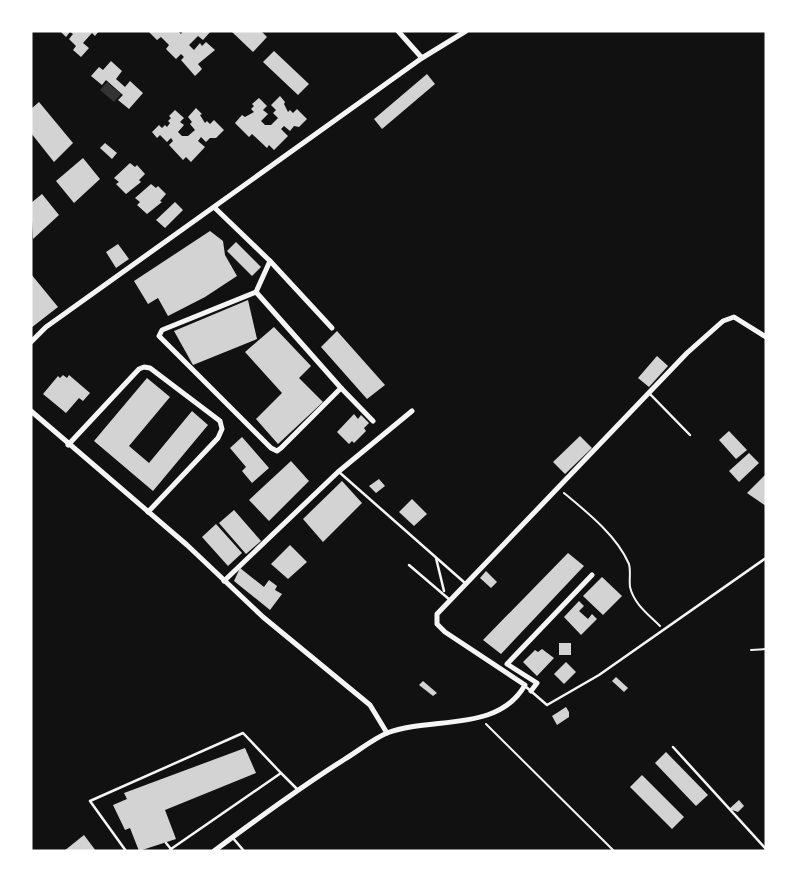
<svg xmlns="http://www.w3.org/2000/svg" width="797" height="882" font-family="Karla,sans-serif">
	<rect width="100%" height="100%" fill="#111"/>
	<path fill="#333" d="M107,82L121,94L114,102L100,90Z"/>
	<g fill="#d3d3d3">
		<path d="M60,31H99L95,36L92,33L83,43L89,48L81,57L73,50L76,46L69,39L73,34L70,32L66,37Z"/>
		<path d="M148,31H178L181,34L183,31H211L203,40L198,36L189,45L194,50L200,43L202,46L206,42L215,50L198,64L202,69L195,76L181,60L184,57L181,54L176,59L166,49L169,45L161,37L157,40Z"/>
		<path d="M231,31H261L267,37L253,52Z"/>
		<path d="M274,51L309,84L298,95L263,62Z"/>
		<path d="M111,61L122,71L116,79L125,87L130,81L143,93L129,109L118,100L123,95L106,80L102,85L91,76L99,67L103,70Z"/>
		<path d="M427,74L435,84L382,129L374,119Z"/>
		<path d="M280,96L285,102L284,104L288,112L290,110L293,113L297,109L307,119L299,127L294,126L290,131L284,126L281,129L288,136L274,150L269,145L267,148L252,134L249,137L235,123L242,115L245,117L254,112L251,109L254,106L252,104L259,98L267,106L263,110L268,114L261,121L265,125H271L278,118L273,113L276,110L271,105Z"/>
		<path d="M39,102L73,143L54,162L31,133V109Z"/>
		<path d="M196,108L202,114L200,115L205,123L207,121L210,124L214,120L224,130L216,138H210L206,142L201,137L198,141L205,147L191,162L186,157L183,160L169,145L173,141L171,138L167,142L160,135L157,138L152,132L159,125L162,128L165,125L167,127L170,123L168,121L171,118L169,116L175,110L184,118L180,122L184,125L178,132L182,136H188L195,130L190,124L192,122L188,117Z"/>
		<path d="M105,143L117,153L112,159L100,148Z"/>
		<path d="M83,158L100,179L74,203L56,181Z"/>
		<path d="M130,163L135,167L137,165L145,174L139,180L141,182L126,194L116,184L119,182L114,178Z"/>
		<path d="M151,184L156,188L158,186L166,194L160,201L162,202L147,214L137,205L140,202L135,198Z"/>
		<path d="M42,194L59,215L33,239L31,203Z"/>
		<path d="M175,202L183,210L165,228L156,220Z"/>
		<path d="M210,231L223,241L225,255L237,276L205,297L168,316L158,298L148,304L134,281Z"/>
		<path d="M236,242L261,267L252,276L227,251Z"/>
		<path d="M118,244L129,259L116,268L106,252Z"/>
		<path d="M31,274L58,307L31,328Z"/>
		<path d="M248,300L257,339L193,365L174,331Z"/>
		<path d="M274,327L311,366L299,378L323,402L278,444L256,419L282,393L245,352Z"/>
		<path d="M337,331L385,385L367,399L321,347Z"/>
		<path d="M657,356L668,366L649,387L638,378Z"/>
		<path d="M63,375L67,378L69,375L90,393L83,401L79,398L66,413L43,394L58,376L60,378Z"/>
		<path d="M147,378L170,397L129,446L149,463L192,411L208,425L153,491L94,441Z"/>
		<path d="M354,414L358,419L361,415L369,423L364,428L366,431L354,443L352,441L349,444L337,432Z"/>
		<path d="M729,431L747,450L736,459L719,440Z"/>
		<path d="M580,436L592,448L565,474L553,462Z"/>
		<path d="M242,437L269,468L252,483L242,471L246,467L230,448Z"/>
		<path d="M749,453L759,463L739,482L729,471Z"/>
		<path d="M291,461L309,481L269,521L249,500Z"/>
		<path d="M766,474V506L747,493Z"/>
		<path d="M379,479L385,486L376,493L369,486Z"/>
		<path d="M342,481L362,503L323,542L303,519Z"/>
		<path d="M412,499L427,514L414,526L399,512Z"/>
		<path d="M234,510L261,541L246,554L219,523Z"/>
		<path d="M216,524L242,553L228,566L202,537Z"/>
		<path d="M290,545L307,562L288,579L271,564Z"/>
		<path d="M568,553L584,566L501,654L483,640Z"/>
		<path d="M240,568L264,587L269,580L277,586L275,590L282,594L270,610L234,581Z"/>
		<path d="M486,571L497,582L491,588L480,578Z"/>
		<path d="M602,577L622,596L603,615L583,596Z"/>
		<path d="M579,601L584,606L579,611L588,619L592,614L597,619L581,635L564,617Z"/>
		<rect x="559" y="643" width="12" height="12"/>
		<path d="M542,649L554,658L537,676L523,662L535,650L538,652Z"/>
		<path d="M566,662L576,672L564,684L554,674Z"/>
		<path d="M616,677L628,688L624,692L612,681Z"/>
		<path d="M423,681L437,693L433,696L419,685Z"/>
		<path d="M566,707L569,712V717L557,725L552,716Z"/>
		<path d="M245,748L256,773L165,810L176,839L139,851L130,828L125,830L113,805L127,799L124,793Z"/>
		<path d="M666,752L708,795L696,806L655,763Z"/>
		<path d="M642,775L684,817L672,829L630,787Z"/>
		<path d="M739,800L744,806L738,812L729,809Z"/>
		<path d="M84,835L96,851H64Z"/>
	</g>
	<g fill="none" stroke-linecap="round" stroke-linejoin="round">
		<g stroke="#f5f5f5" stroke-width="2">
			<path d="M564,493C587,512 617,536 629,564C631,571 629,579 630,587C634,604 648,614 660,626"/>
			<path d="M751,650L766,649"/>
			<path d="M486,724L614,851"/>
		</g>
		<g stroke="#f5f5f5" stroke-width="2.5">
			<path d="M649,393L690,435"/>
			<path d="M339,472L465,583"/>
			<path d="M436,558L444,591"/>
			<path d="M409,565L450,600"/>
			<path d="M525,686L547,705L599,675L766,558"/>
			<path d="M673,747L766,849"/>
			<path d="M232,837L244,851"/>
			<path d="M166,843L171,849L169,851"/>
			<path d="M126,851L90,801L243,733L281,773"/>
			<path d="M172,851L171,849L281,773L297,789"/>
		</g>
		<g stroke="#f5f5f5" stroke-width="5">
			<path d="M398,31L422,58"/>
			<path d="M215,208L270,261L256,292L341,388"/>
			<path d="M270,261L332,328"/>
			<path d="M256,292L162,330L159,336L271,448L277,451L281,448L341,388L373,421"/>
			<path d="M31,342L46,327L422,58L466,31"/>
			<path d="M31,411L187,545L263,617L370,705L387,733"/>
			<path d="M68,445L139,369L144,367L150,368L220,421L222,429L218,438L148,512"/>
			<path d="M224,581L338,472L412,411"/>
			<path d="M531,691L537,683L507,664L592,575"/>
			<path d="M214,851C257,819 299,788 345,759C358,751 373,739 387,733C432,716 498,733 525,685L445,632L437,624V614L687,353L723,321L734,317L766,337"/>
		</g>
	</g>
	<rect width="797" height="882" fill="none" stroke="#ffffff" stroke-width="65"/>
</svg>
